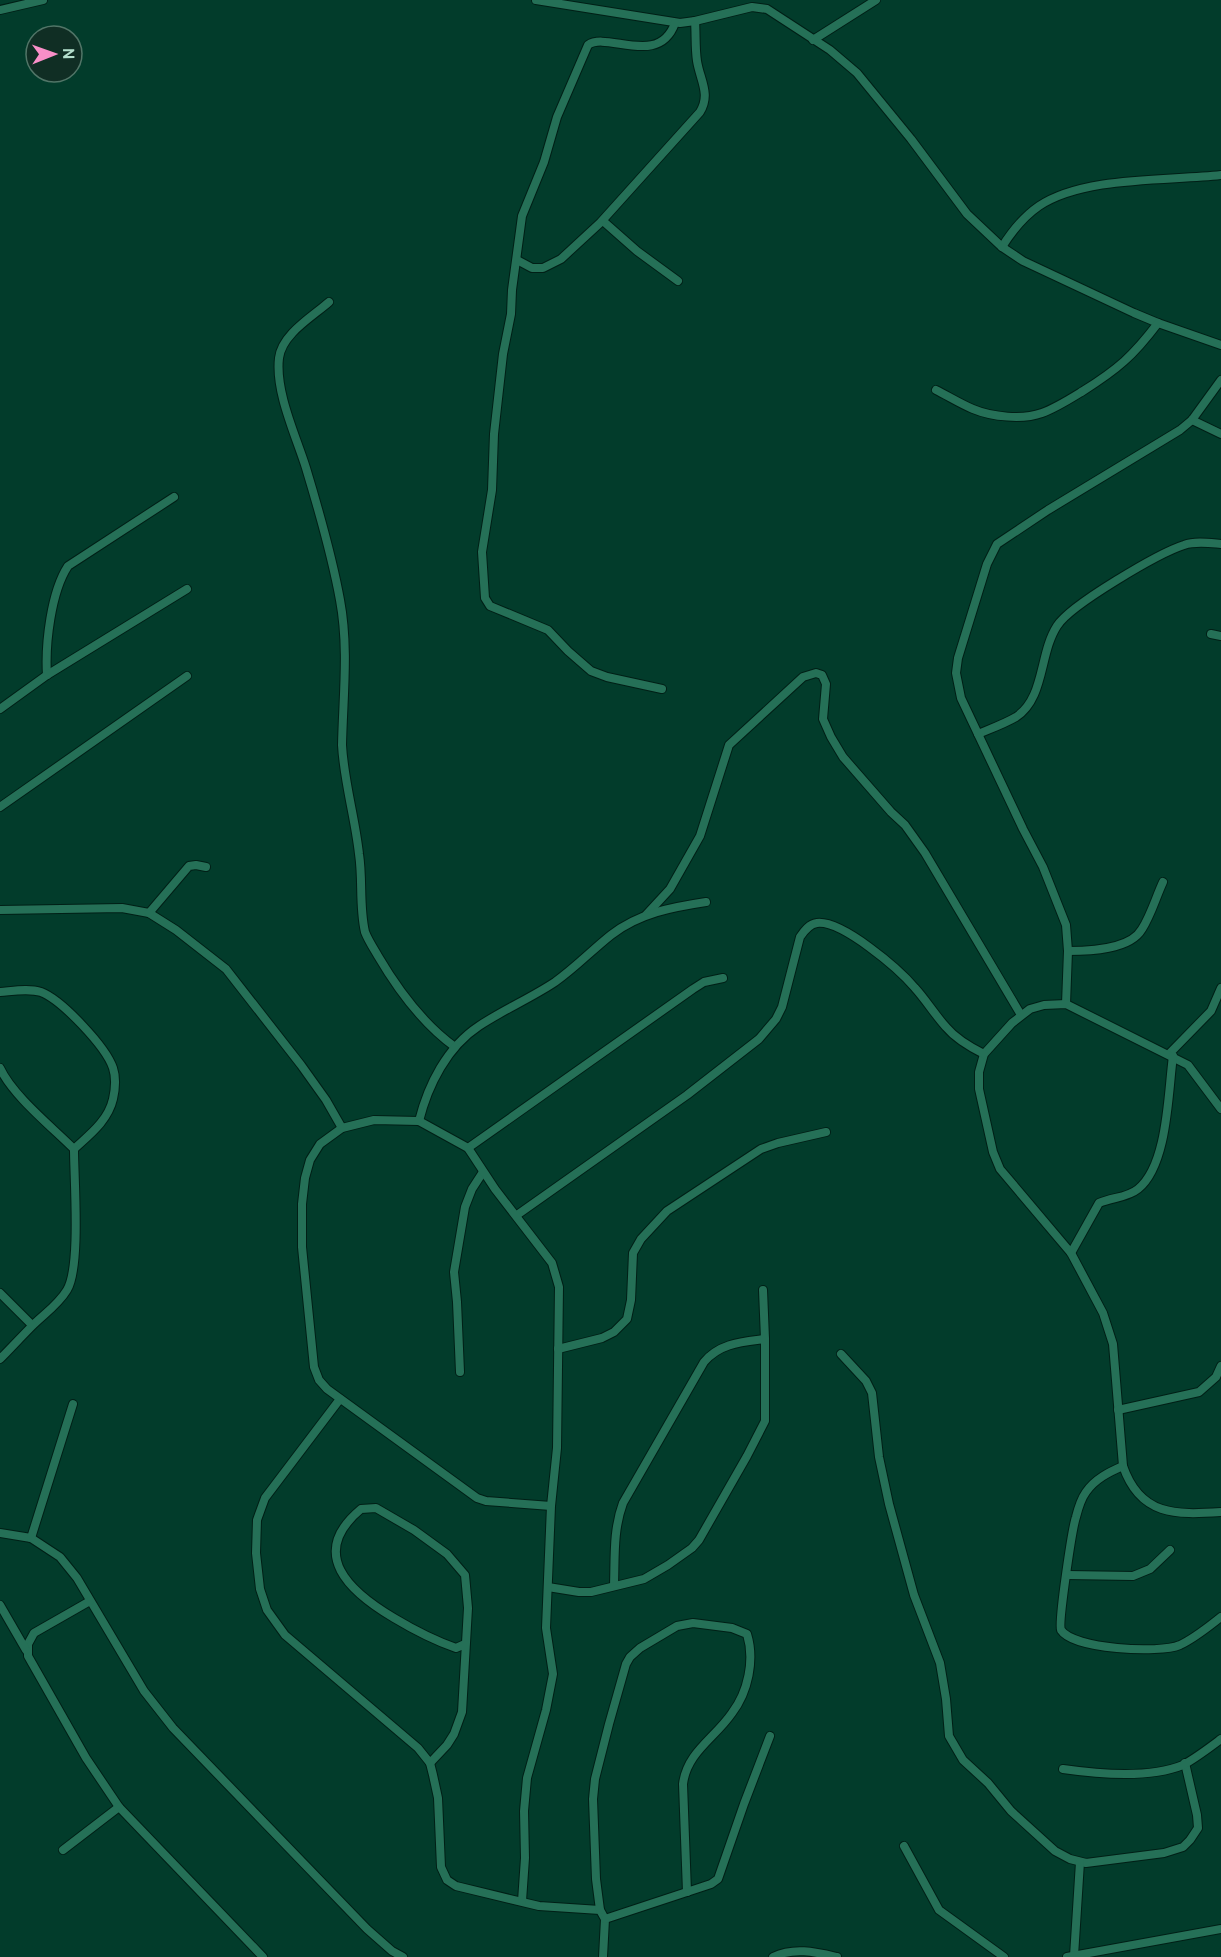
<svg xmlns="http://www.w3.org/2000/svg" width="1221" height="1957" font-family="Overpass,sans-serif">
	<rect width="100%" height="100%" fill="#023c2b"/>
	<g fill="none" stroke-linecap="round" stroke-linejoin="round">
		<g stroke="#011f16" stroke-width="10">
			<g id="minor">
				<path d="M536,0L680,23L695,21L752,7L767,9L830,50L857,73L911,139L967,214L1002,247L1023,261L1134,313L1158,323L1221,345"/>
				<path d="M0,10L43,0"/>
				<path d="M813,40L876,0"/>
				<path d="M603,221L637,251L678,281"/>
				<path d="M1002,247C1012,231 1023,217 1039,206C1084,176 1167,181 1221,175"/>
				<path d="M517,260L532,268H543L561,259L600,223L700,112C711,94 700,80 697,61C695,48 696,34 695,21"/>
				<path d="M329,302C312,317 282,334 279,358C275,392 296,436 306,468C319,511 332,556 340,600C349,648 343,697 342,745C344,782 355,817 359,854C363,880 359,906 365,932C368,940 374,949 378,956C398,990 423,1024 455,1047"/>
				<path d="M936,390C948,396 961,404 973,409C992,417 1023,420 1042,413C1056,408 1070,399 1083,391C1118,369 1133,356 1158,323"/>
				<path d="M1192,420L1221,434"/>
				<path d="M1211,634L1221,636"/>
				<path d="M47,675C45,644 51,592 68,566L174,497"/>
				<path d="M662,689L607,677L591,671L568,651L548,630L490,606L485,598L482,552L492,490L494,434L503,354L511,314L512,290L520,231L522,216L544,162L557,117L588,45C607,31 659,68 675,23"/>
				<path d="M0,709L47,675L187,589"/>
				<path d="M978,734C990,729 1004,724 1016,717C1045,698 1039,654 1057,626C1070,605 1159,553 1184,545C1195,541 1209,543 1221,544"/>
				<path d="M0,807L187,676"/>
				<path d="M0,910L122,908L149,913L176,930L226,969L301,1065L326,1100L342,1128"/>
				<path d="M149,913L189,866L196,865L206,867"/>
				<path d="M646,915L670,889L700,836L729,745L803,677L816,673L822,675L826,684L823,719L831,737L843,757L891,812L905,825L925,853L1021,1015"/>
				<path d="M1068,951C1089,951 1130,950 1142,929C1151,915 1156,897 1163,882"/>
				<path d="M0,992C13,991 29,988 41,992C62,1000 106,1047 113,1068C116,1077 115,1090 113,1099C108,1121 89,1135 74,1149"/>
				<path d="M1066,1004L1068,951L1066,925L1043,867L1023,829L961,698L956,673L958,658L987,564L997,544L1048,510L1180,430L1192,420L1221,380"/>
				<path d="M1169,1054L1211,1011L1221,988"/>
				<path d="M0,1068C13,1096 52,1127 74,1149C74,1180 81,1267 67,1290C58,1305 44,1314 32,1326C21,1337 11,1348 0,1359"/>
				<path d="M1221,1109L1188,1065L1066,1004L1044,1005L1030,1009L1012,1023L984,1054L979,1072V1089L993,1152L1000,1169L1071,1253L1103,1313L1113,1344L1123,1466C1140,1516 1176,1515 1221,1512"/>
				<path d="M419,1121C428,1085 447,1047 479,1026C503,1010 531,998 555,982C575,968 592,950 611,935C639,913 673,907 706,902"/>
				<path d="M468,1148L693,989L704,982L723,978"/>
				<path d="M517,1215L687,1095L759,1039L776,1019L782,1007L800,937C804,931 809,924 817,923C842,920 899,969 915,988C926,1000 935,1015 946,1027C956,1039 970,1047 984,1054"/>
				<path d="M1071,1253L1099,1203C1112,1197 1127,1198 1138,1189C1168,1165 1168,1092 1173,1056"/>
				<path d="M0,1293L32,1325"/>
				<path d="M558,1349L602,1338L614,1332L627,1319L631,1300L633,1253L641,1239L667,1211L761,1149L778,1143L826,1132"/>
				<path d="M841,1354L866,1381L872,1393L879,1457L889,1504L914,1595L940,1663L946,1699L949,1736L963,1760L988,1783L1011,1811L1055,1851L1070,1859L1086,1863L1164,1853L1183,1847L1190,1840L1198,1828L1197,1815L1185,1763"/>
				<path d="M460,1372L457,1302L454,1272L465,1207L472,1189L483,1172"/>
				<path d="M340,1399L265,1498L257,1520L256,1553L260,1589L267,1610L285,1635L418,1748L430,1763L433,1775L438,1798L441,1867L447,1880L456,1886L539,1906L600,1910L605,1919L603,1957"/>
				<path d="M1118,1410L1199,1392L1216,1377L1221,1366"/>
				<path d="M1123,1466C1109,1472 1095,1479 1086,1492C1081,1499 1078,1509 1076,1517C1072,1529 1058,1623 1061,1630C1073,1649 1159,1654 1180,1645C1195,1638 1208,1627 1221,1617"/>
				<path d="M0,1533L31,1538L60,1557L77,1578L144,1691L173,1728L367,1929L392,1951L403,1957"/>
				<path d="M31,1538L73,1404"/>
				<path d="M1067,1575L1133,1576L1150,1569L1170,1550"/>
				<path d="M614,1585C615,1557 613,1530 623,1503L704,1362C720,1343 742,1342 765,1339"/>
				<path d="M548,1587L579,1592H591L644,1579L668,1565L692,1548L699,1540L747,1456L765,1421V1339L763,1290"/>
				<path d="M90,1601L34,1633L28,1644V1656L86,1758L119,1807L263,1957"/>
				<path d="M0,1605L26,1650"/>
				<path d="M430,1763L447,1745L454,1734L462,1712L468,1608L465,1575L447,1554L414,1530L376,1508L361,1509C307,1554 350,1592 394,1618C414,1630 433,1640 456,1648L465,1644"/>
				<path d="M1063,1769C1098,1774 1149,1779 1183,1765C1196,1758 1209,1748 1221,1739"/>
				<path d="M904,1846L939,1910L1004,1957"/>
				<path d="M63,1850L119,1807"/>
				<path d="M522,1901L525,1858L524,1811L527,1778L546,1710L553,1674L546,1628L551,1506L557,1448L559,1287L552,1263L495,1189L468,1148L419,1121L374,1120L342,1128L320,1144L310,1160L305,1178L302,1204V1247L314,1367L319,1380L327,1389L477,1498L486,1501L551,1506"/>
				<path d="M600,1910L596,1879L593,1799L595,1779L609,1724L626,1664L630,1657L640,1648L677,1626L693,1623L732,1628L747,1634C755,1660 748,1692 732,1713C715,1738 687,1752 683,1784L687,1892"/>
				<path d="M605,1919L711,1884L718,1879L744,1804L770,1736"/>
				<path d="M1074,1956L1080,1862"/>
				<path d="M773,1957C794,1947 815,1952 837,1957"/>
				<path d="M1067,1957L1221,1929"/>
			</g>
		</g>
		<use href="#minor" stroke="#257057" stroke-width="8"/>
	</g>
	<g transform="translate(54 54) rotate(89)"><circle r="28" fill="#102e24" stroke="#517567" stroke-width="1.5"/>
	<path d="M0-4.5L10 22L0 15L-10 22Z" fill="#f98fc8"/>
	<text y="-9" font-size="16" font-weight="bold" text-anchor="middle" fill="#b3dfcc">N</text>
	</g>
</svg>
